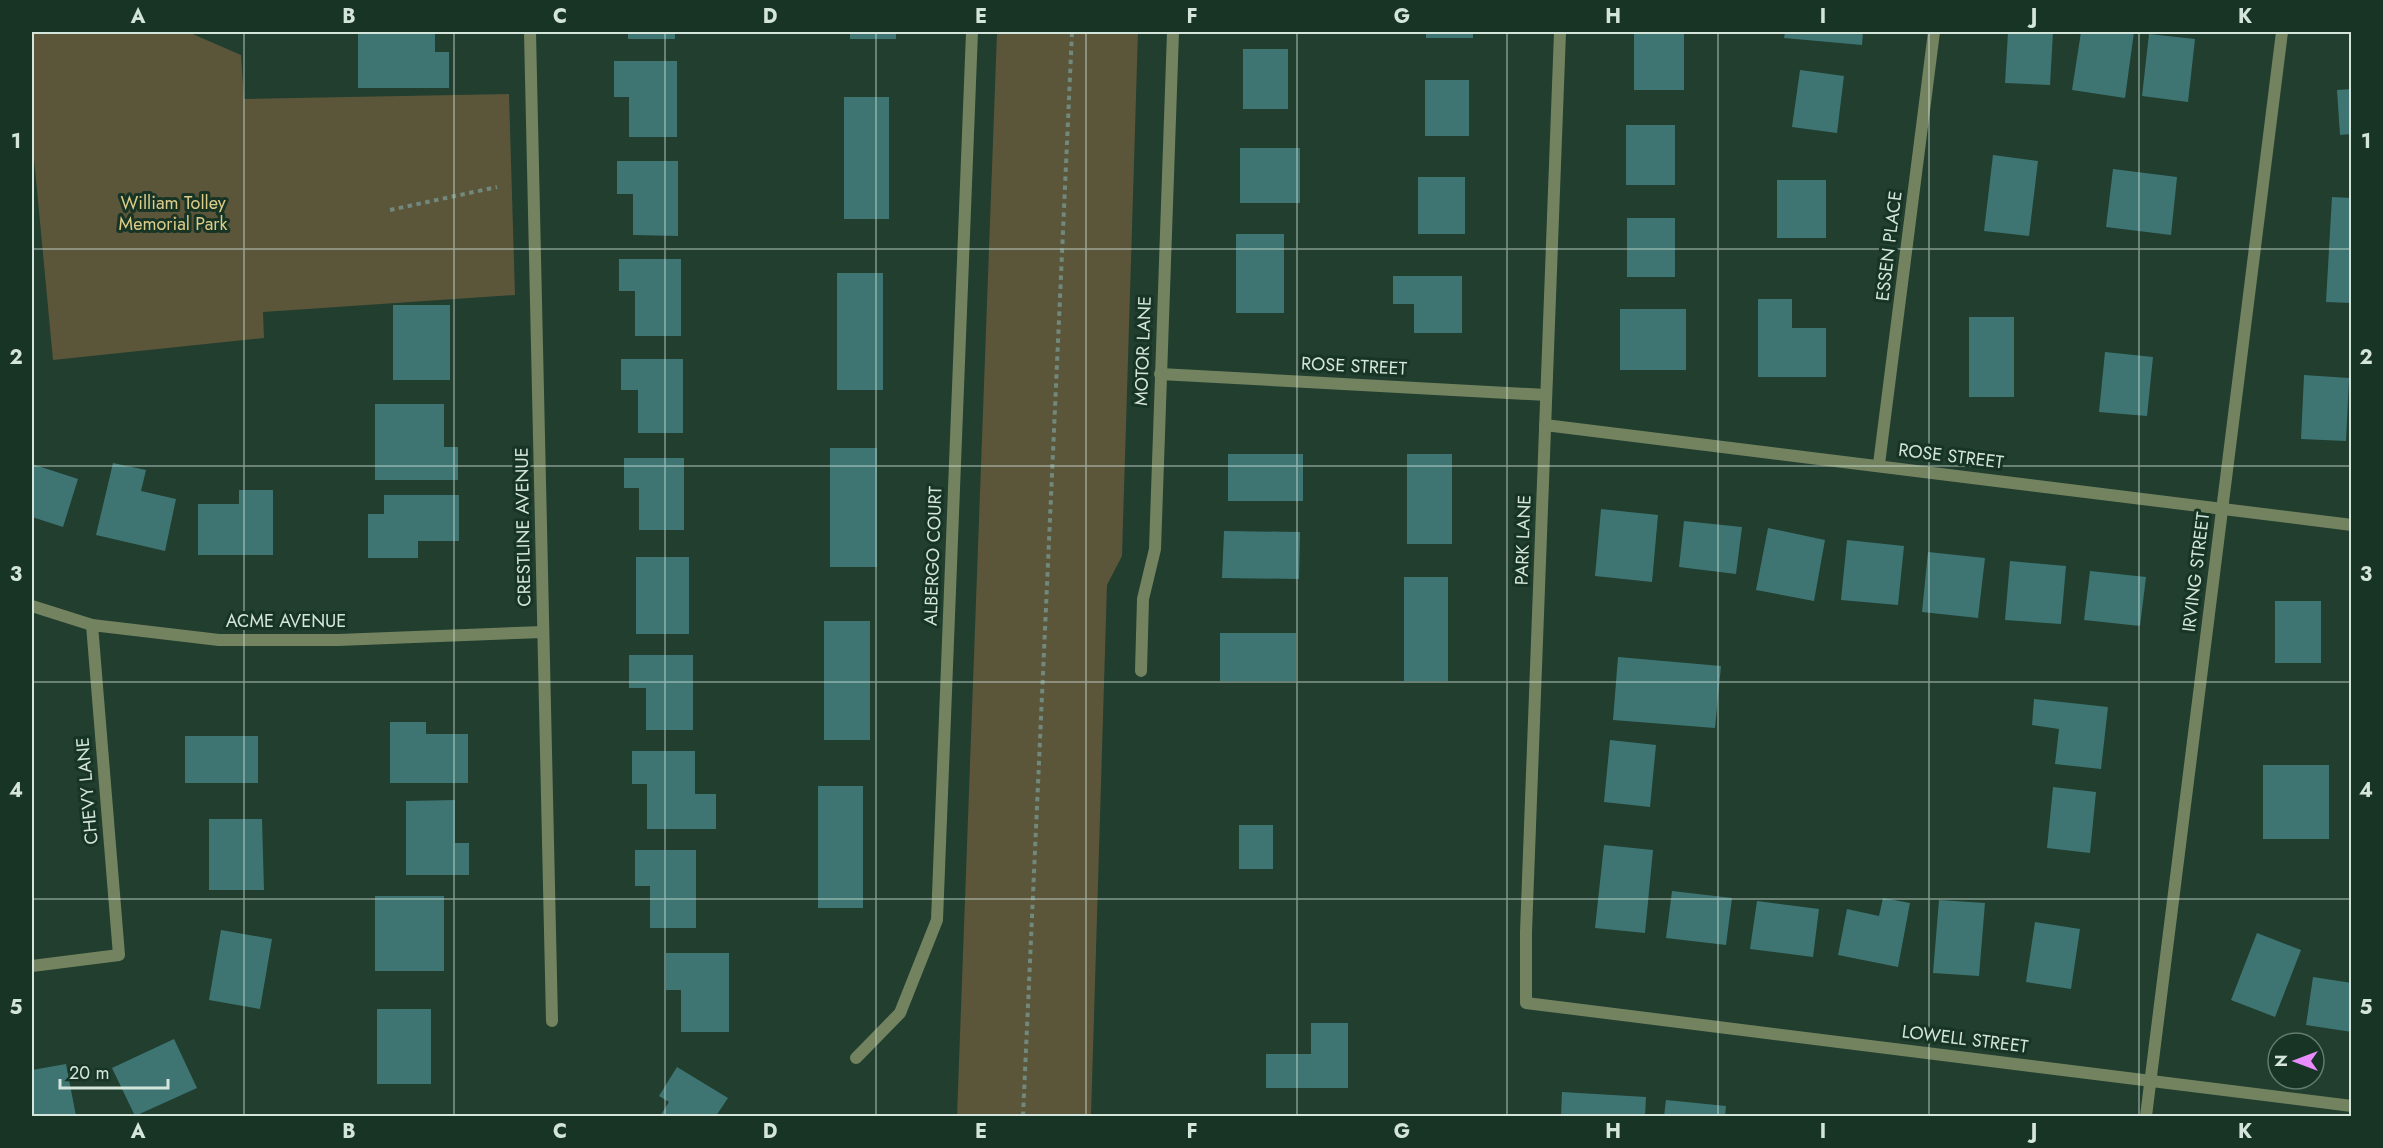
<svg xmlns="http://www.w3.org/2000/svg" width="2383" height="1148" font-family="Jost,sans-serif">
	<rect width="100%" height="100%" fill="#213e2f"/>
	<g fill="#5b553a">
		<path d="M32,32H188L241,55L244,99L509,94L515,295L263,312L264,338L53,360L32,137Z"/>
		<path d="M997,32H1138L1122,556L1107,585L1091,1116H957Z"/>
	</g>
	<g fill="#3e7573">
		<path d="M358,32H435V52H449V88H358Z"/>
		<rect x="628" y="32" width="47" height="7"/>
		<rect x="850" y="32" width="46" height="7"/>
		<rect x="1426" y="32" width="47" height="6"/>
		<path d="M1785,32H1863L1862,45L1784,38Z"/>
		<path d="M2008,32H2053L2050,85L2005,83Z"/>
		<path d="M2081,32H2134L2125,98L2072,90Z"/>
		<rect x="1634" y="33" width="50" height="57"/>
		<path d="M2149,34L2195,39L2188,102L2142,96Z"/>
		<rect x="1243" y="49" width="45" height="60"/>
		<path d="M614,61H677V137H629V97H614Z"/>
		<path d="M1800,70L1844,76L1837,133L1792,127Z"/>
		<rect x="1425" y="80" width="44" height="56"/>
		<path d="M2352,89V134L2340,135L2337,90Z"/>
		<rect x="844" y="97" width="45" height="122"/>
		<rect x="1626" y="125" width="49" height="60"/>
		<rect x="1240" y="148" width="60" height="55"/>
		<path d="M1993,155L2038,161L2029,236L1984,231Z"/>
		<path d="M617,161H678V236L633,235V194H617Z"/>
		<path d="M2113,169L2177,177L2171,235L2106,227Z"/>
		<rect x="1418" y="177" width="47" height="57"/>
		<rect x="1777" y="180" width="49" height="58"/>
		<path d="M2332,197L2352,198V303L2326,302Z"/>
		<rect x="1627" y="218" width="48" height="59"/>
		<rect x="1236" y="234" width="48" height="79"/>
		<path d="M619,259H681V336H635V291H619Z"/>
		<rect x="837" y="273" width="46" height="117"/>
		<path d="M1393,276H1462V333H1414V304H1393Z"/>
		<path d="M1758,299H1792V328H1826V377H1758Z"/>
		<rect x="393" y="305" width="57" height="75"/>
		<rect x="1620" y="309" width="66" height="61"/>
		<rect x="1969" y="317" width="45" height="80"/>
		<path d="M2105,352L2153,357L2147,416L2099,412Z"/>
		<path d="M621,359H683V433H638V390H621Z"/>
		<path d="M2304,375L2349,378L2346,441L2301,439Z"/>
		<path d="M375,404H444V447H458V480H375Z"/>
		<rect x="830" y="448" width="47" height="119"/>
		<rect x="1228" y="454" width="75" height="47"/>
		<rect x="1407" y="454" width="45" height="90"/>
		<path d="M624,458H684V530H639V488H624Z"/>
		<path d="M113,463L146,470L141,491L176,499L165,551L96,535Z"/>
		<path d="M32,464L78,479L63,527L32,517Z"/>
		<path d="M239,490H273V555H198V504H239Z"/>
		<path d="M384,495H459V541H418V558H368V514H384Z"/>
		<path d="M1601,509L1658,515L1652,582L1595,576Z"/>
		<path d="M1684,521L1742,527L1736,574L1679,567Z"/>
		<path d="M1768,528L1825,540L1814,601L1756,590Z"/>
		<path d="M1224,531L1300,532L1299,579L1222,578Z"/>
		<path d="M1847,540L1904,546L1898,605L1841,600Z"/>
		<path d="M1928,552L1985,558L1978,618L1922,612Z"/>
		<rect x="636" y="557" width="53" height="77"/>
		<path d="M2010,561L2066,566L2061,624L2005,620Z"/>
		<path d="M2090,571L2146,577L2140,626L2084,620Z"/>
		<rect x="1404" y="577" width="44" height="104"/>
		<rect x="2275" y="601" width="46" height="62"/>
		<rect x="824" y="621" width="46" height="119"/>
		<rect x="1220" y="633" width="76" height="48"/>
		<path d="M629,655H693V730H646V688H629Z"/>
		<path d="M1618,657L1721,666L1715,728L1613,720Z"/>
		<path d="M2034,699L2108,707L2101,769L2055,764L2059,729L2032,725Z"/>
		<path d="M390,722H426V734H468V783H390Z"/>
		<rect x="185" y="736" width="73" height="47"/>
		<path d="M1610,740L1656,745L1650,807L1604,802Z"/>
		<path d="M632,751H695V794H716V829H647V784H632Z"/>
		<rect x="2263" y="765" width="66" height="74"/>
		<rect x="818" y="786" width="45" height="122"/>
		<path d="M2053,787L2096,792L2090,853L2047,848Z"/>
		<path d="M455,800V843H469V875H406V801Z"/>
		<path d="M209,819H262L264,890H209Z"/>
		<rect x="1239" y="825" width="34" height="44"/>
		<path d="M1604,845L1653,850L1645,933L1595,928Z"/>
		<path d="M635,850H696V928H650V886H635Z"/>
		<path d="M1672,891L1732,898L1726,945L1666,938Z"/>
		<rect x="375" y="896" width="69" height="75"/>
		<path d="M1883,898L1910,903L1898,967L1838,955L1847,909L1879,916Z"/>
		<path d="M1939,900L1985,903L1979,976L1933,973Z"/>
		<path d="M1757,901L1819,909L1813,957L1750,949Z"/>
		<path d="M2035,922L2080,929L2071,989L2026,982Z"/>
		<path d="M221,930L272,939L260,1009L209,1000Z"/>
		<path d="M2257,933L2301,950L2275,1017L2231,1000Z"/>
		<path d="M666,953H729V1032H681V990H666Z"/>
		<path d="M2313,977L2352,983V1032L2306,1025Z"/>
		<rect x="377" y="1009" width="54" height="75"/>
		<path d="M1311,1023H1348V1088H1266V1054H1311Z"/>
		<path d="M174,1039L197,1088L135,1116L112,1068Z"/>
		<path d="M66,1064L76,1116H32V1070Z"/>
		<path d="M677,1067L728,1098L716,1116H660L669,1102L659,1096Z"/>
		<path d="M1562,1092L1646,1097L1645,1116H1561Z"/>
		<path d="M1666,1100L1726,1106L1725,1116H1664Z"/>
	</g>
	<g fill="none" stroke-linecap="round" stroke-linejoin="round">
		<g stroke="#71897c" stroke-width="4" stroke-dasharray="4.5 4.5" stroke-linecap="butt">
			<path d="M390,210L497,187"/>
			<path d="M1023,1116L1072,32"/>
		</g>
		<g stroke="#738360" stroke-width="12">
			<path d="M530,32L552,1021"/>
			<path d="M1560,32L1526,932V1003L2352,1106"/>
			<path d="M1160,374L1546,395"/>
			<path d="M1545,425L2352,525"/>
			<path d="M1879,464L1934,32"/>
			<path d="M32,606L92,625L219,640H338L543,632"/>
			<path d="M1141,671L1143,599L1155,549L1173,32"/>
			<path d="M32,966L119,955L92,625"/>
			<path d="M856,1058L900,1013L937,920L972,32"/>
			<path d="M2146,1116L2282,32"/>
		</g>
	</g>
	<path fill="none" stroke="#d4e5db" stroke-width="1.5" stroke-opacity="0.55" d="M244,32V1116M454,32V1116M665,32V1116M876,32V1116M1086,32V1116M1297,32V1116M1507,32V1116M1718,32V1116M1929,32V1116M2139,32V1116M32,249H2352M32,466H2352M32,682H2352M32,899H2352"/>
	<g text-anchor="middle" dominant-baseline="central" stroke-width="6" stroke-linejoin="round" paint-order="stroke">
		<g font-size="18" fill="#dc8" stroke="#173425">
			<text x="173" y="203">William Tolley<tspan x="173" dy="21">Memorial Park</tspan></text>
		</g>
		<g font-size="18" fill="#d4e5db" stroke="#173425">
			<text transform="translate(1889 246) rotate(-83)">ESSEN PLACE</text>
			<text transform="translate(1143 351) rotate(-88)">MOTOR LANE</text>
			<text transform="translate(1354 366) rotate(3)">ROSE STREET</text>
			<text transform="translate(1951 456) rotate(7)">ROSE STREET</text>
			<text transform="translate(523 527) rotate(-91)">CRESTLINE AVENUE</text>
			<text transform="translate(1523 540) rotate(-88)">PARK LANE</text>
			<text transform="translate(933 556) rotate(-88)">ALBERGO COURT</text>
			<text transform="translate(2196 572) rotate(-83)">IRVING STREET</text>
			<text x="286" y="621">ACME AVENUE</text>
			<text transform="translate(87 791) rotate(-95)">CHEVY LANE</text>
			<text transform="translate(1965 1039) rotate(7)">LOWELL STREET</text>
		</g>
	</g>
	<rect width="2383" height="1148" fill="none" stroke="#173425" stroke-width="66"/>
	<g transform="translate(2296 1061) rotate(270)"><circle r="28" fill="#173425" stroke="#637b6e" stroke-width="1.5"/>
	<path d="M0-4.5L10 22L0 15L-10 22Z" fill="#e98dfe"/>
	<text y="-9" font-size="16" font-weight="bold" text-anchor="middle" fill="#d4e5db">N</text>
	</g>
	<path d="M60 1079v9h108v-9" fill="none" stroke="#d4e5db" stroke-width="3"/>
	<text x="69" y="1079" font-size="18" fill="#d4e5db" stroke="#173425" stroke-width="4.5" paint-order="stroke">20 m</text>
	<rect x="33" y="33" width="2317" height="1082" fill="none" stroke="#d4e5db" stroke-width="2"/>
	<g font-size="20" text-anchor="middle" font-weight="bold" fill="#d4e5db">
		<text x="138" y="23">A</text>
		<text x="349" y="23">B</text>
		<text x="560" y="23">C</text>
		<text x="770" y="23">D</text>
		<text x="981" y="23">E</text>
		<text x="1192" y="23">F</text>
		<text x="1402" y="23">G</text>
		<text x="1613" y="23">H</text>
		<text x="1823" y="23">I</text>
		<text x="2034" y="23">J</text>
		<text x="2245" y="23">K</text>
		<text x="16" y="148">1</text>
		<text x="2366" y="148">1</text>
		<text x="16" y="364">2</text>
		<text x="2366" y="364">2</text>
		<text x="16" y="581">3</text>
		<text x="2366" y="581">3</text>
		<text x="16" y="797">4</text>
		<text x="2366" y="797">4</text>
		<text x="16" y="1014">5</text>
		<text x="2366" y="1014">5</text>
		<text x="138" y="1138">A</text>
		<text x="349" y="1138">B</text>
		<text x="560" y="1138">C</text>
		<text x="770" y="1138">D</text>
		<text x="981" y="1138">E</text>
		<text x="1192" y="1138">F</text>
		<text x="1402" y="1138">G</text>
		<text x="1613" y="1138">H</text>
		<text x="1823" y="1138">I</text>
		<text x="2034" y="1138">J</text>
		<text x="2245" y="1138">K</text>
	</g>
</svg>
